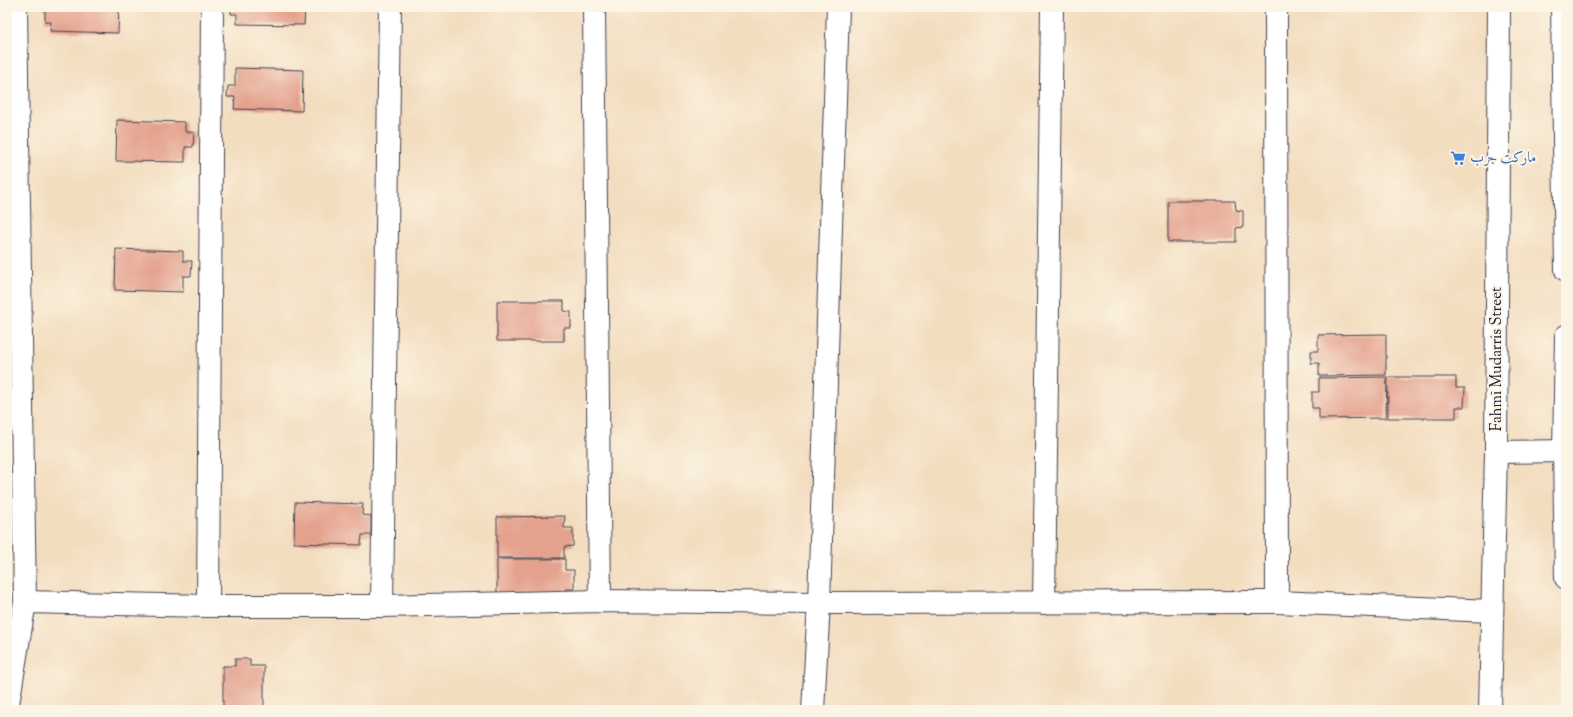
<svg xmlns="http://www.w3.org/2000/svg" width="1573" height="717" font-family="'Sorts Mill Goudy',Amiri,serif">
	<rect width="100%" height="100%" fill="#fcf5e5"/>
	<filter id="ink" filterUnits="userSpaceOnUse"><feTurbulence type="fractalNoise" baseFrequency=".025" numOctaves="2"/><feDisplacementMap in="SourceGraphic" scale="8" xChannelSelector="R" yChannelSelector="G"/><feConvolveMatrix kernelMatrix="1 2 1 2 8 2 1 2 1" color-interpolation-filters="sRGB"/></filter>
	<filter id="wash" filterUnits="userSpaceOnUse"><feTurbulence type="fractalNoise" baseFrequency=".012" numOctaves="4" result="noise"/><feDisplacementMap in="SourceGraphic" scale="16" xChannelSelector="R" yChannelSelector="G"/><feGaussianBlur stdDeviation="0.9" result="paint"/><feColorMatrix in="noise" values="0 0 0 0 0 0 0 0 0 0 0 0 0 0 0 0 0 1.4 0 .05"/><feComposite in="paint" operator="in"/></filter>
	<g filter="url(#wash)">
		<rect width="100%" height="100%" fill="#f3ddbf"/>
		<g id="blocks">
			<g fill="#e4a28e">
				<path d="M51,7H119L118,33L50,31L51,22H45V8Z"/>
				<path d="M231,7H305L304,25L237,24V14H231Z"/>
				<path d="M235,68L303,70L302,111L234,109L235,97H227L228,86H235Z"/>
				<path d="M117,120L185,122V132H194L193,147H185V162L116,161Z"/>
				<path d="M1168,201H1235L1236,210L1243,211V227L1236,228V242H1168Z"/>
				<path d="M116,249L183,251V261H192L191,276H183V292L115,290Z"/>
				<path d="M497,301H564V311L571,312V328H564V341H497Z"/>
				<path d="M1386,334V375L1319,376V363H1311V351H1318V335Z"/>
				<path d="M1387,377L1386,418L1319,419V408H1312V392H1319V378Z"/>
				<path d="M1388,377H1456V388H1465L1464,407H1456V418H1388Z"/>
				<path d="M295,502L363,504L362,515L371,516V535H362L361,545L294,543Z"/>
				<path d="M565,516L564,528H573V546L564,547V558H497V517Z"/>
				<path d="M497,559H565V570H574V589H565V600H497Z"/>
				<path d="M235,659H250V666H264V710H223V666H235Z"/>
			</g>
		</g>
	</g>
	<g filter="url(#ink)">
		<use href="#blocks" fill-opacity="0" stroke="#413e4f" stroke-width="1"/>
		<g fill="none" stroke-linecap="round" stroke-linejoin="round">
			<g stroke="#413e4f" stroke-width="24">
				<g id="minor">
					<path d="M594,7L600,601"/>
					<path d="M1276,7L1277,602"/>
					<path d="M1562,7L1566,270"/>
					<path d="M1566,336L1564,451L1566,578"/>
					<path d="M1496,452L1564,451"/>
					<path d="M25,602L208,606H382L600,601L819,603L1277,602L1492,611"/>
					<path d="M1044,603L1052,7"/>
					<path d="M208,606L212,7"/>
					<path d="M382,606L390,7"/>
					<path d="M7,710L25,602L16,7"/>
					<path d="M813,710L819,603L838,7"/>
					<path d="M1490,710L1496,452L1499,7"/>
				</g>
			</g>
			<use href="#minor" stroke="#fff" stroke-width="22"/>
		</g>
	</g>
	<defs>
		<g id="supermarket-bare" transform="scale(1.2)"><path d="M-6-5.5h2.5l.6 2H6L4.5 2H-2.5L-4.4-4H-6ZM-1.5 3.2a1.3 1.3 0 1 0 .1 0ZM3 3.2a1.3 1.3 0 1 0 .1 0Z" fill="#3f7fe0" stroke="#fcf5e5" stroke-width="2.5" paint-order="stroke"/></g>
	</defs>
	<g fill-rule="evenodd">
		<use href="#supermarket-bare" x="1458" y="158"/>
	</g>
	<g text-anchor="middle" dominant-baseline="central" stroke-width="4" stroke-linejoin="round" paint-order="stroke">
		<g font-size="15" fill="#366cbe" stroke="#fcf5e5" text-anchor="start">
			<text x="1470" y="158">ماركت جرب</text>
		</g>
		<g font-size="15" fill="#22223b" stroke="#fcf5e5">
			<text transform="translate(1497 359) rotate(-90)">Fahmī Mudarris Street</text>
		</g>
	</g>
	<rect width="1573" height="717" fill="none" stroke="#fcf5e5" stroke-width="24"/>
</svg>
